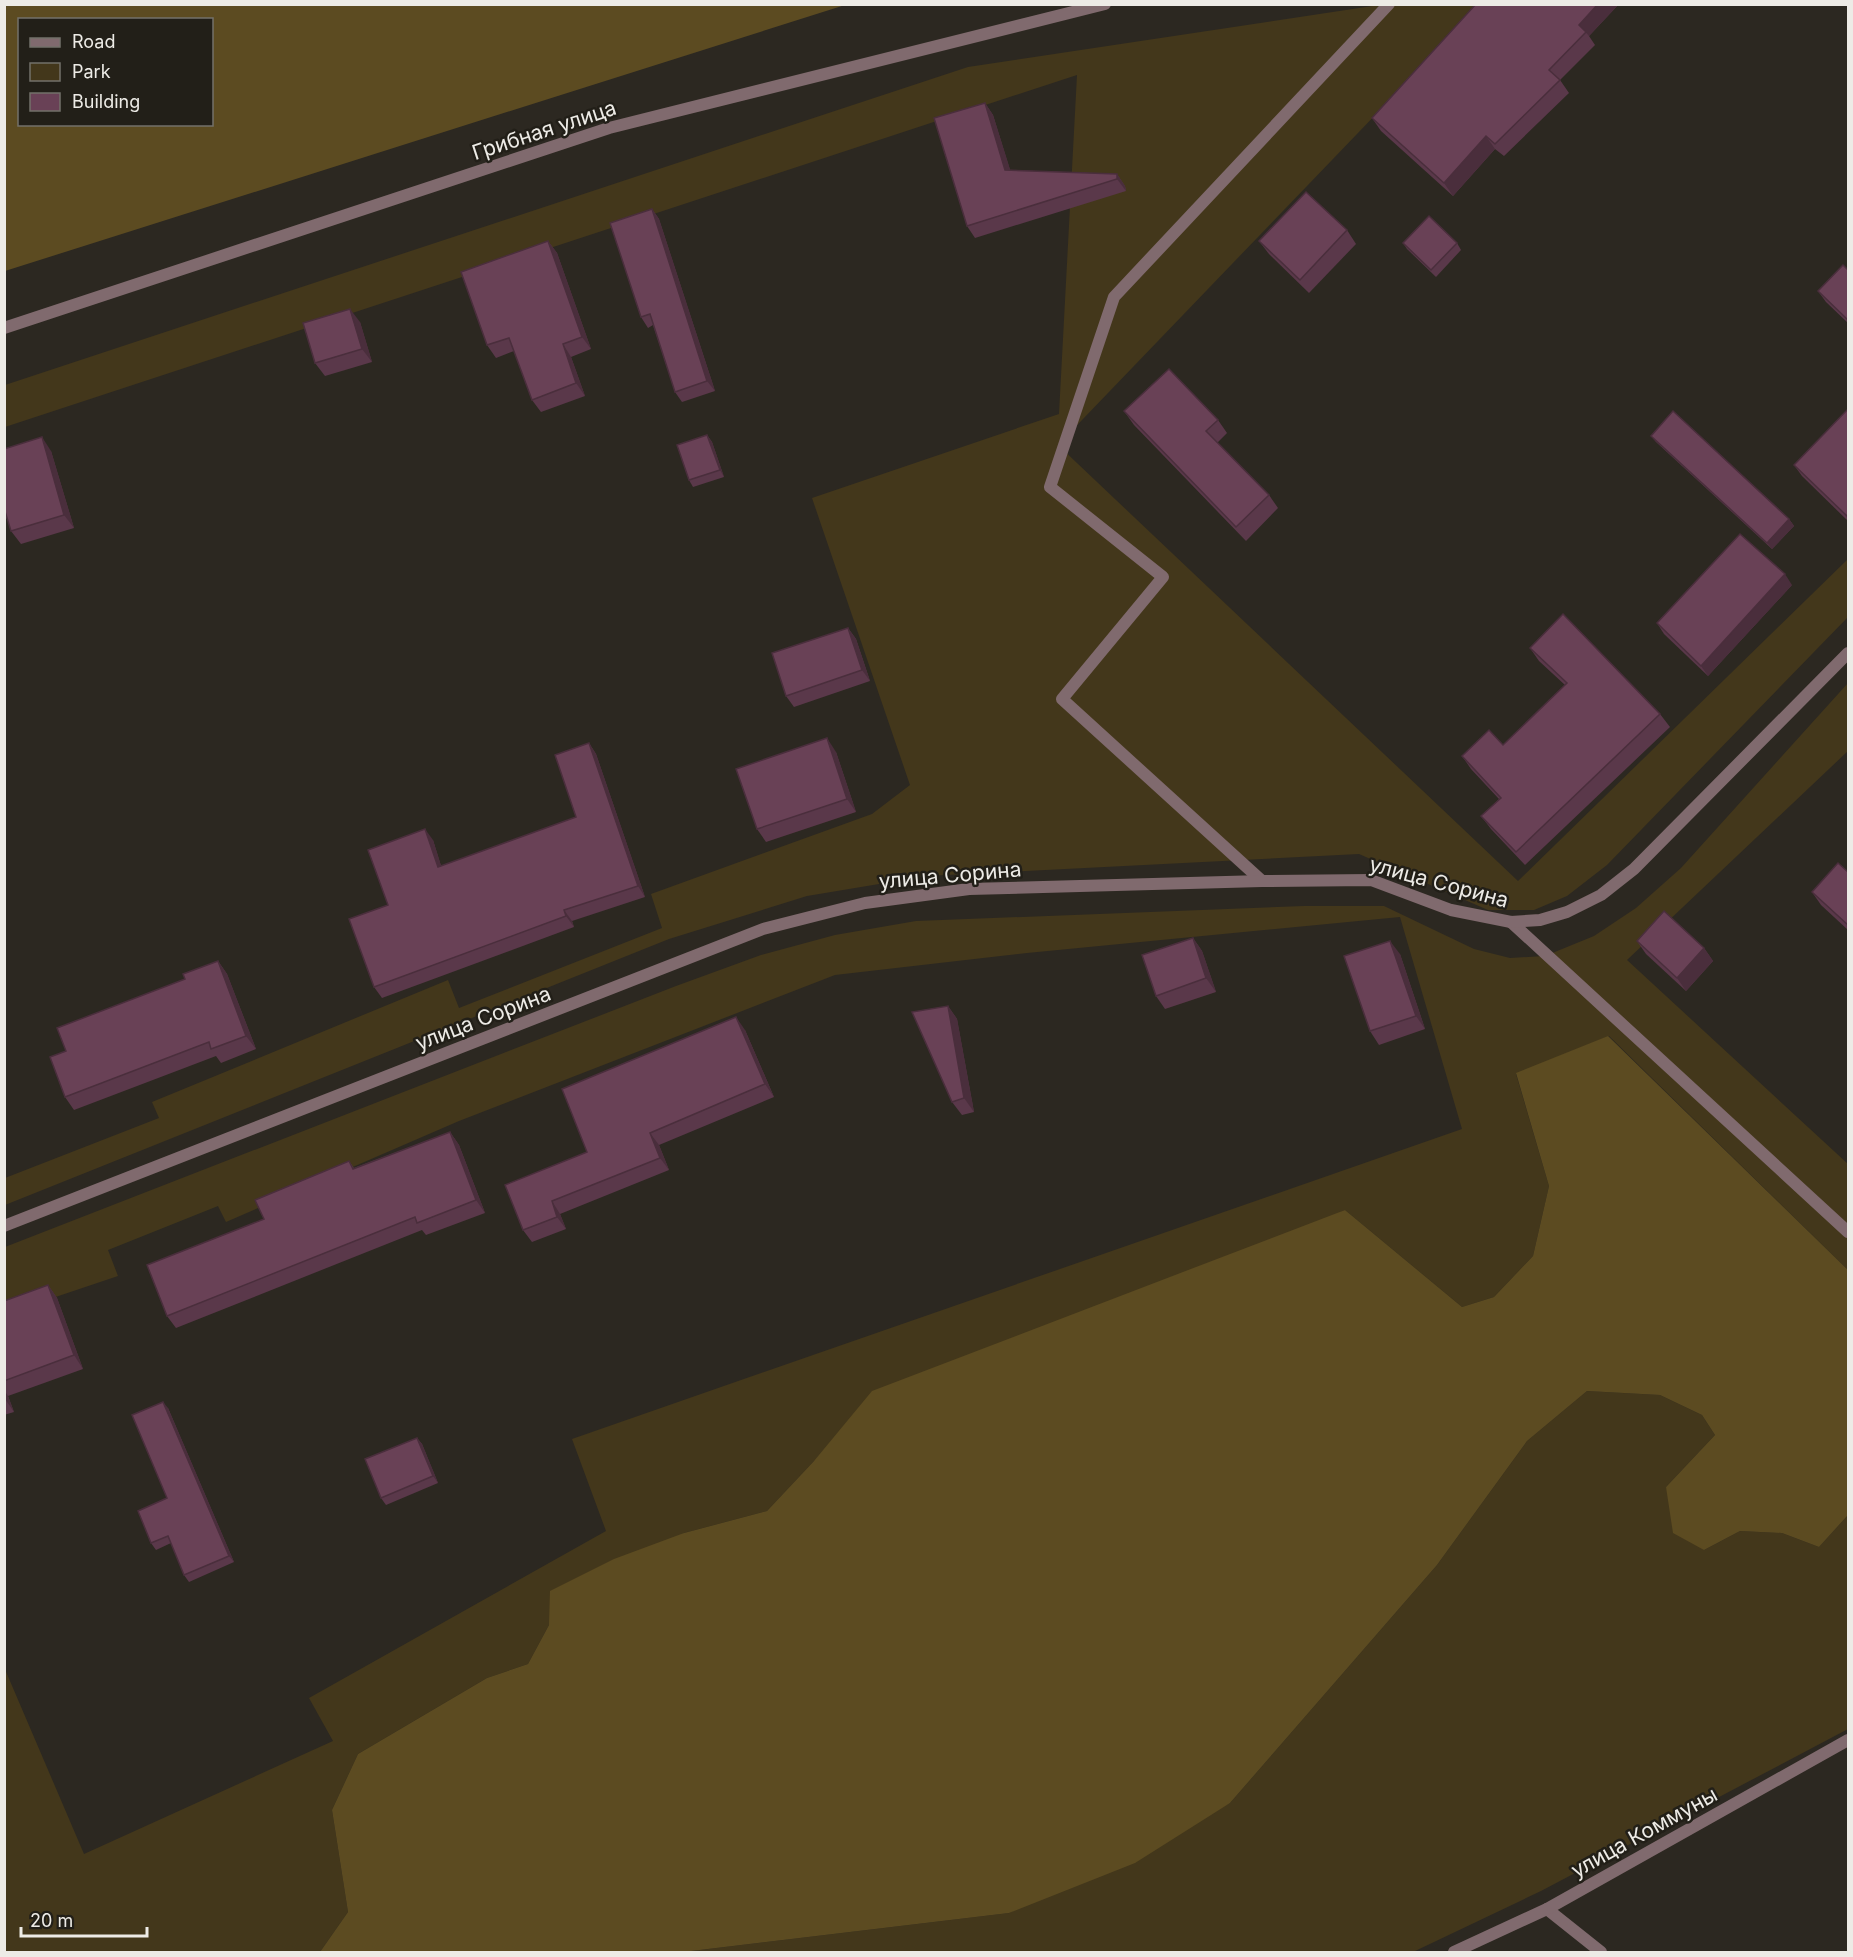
<svg xmlns="http://www.w3.org/2000/svg" width="1853" height="1957" font-family="Inter,sans-serif">
	<rect width="100%" height="100%" fill="#2c2821"/>
	<g fill="#43371b">
		<path d="M1379,5H1481L1058,445L1518,881L1848,559V617L1607,865L1567,896L1534,910H1488L1359,854L927,876L807,896L669,939L5,1205V1178L159,1118L152,1102L448,980L459,1008L662,928L651,894L872,814L910,785L812,498L1059,414L1077,75L5,427V385L968,67Z"/>
		<path d="M1848,683V751L1627,960L1848,1164V1270L1609,1036L1516,1074L1549,1186L1533,1256L1494,1297L1462,1307L1345,1210L814,1461L767,1511L684,1533L549,1625L528,1664L487,1678L358,1754L332,1810L348,1912L320,1952H5L4,1667L84,1854L333,1741L309,1698L606,1531L572,1439L1462,1129L1400,917L1027,953L835,975L459,1121L226,1222L218,1206L108,1250L118,1276L5,1314V1247L676,986L761,955L835,935L916,921L1304,906H1384L1474,949L1510,958L1545,956L1594,936L1636,908L1681,868Z"/>
		<path d="M1587,1391L1660,1395L1702,1415L1715,1435L1666,1487L1704,1550L1740,1531L1782,1533L1819,1547L1848,1515V1729L1541,1891L1413,1952H683L1009,1913L1230,1803L1437,1565L1527,1441Z"/>
	</g>
	<g fill="#5c4b21" fill-rule="evenodd">
		<path d="M5,4H845V5L5,271ZM20,20H212V124H20Z"/>
		<path d="M1608,1036L1848,1270V1515L1819,1547L1782,1533L1740,1531L1704,1550L1673,1533L1666,1487L1715,1435L1702,1415L1660,1395L1587,1391L1527,1441L1437,1565L1230,1803L1135,1863L1009,1913L683,1952H320L348,1912L332,1810L358,1754L487,1678L528,1664L549,1625L550,1591L614,1559L684,1533L767,1511L814,1461L872,1391L1345,1210L1462,1307L1494,1297L1533,1256L1549,1186L1516,1073Z"/>
	</g>
	<g fill="none" stroke-linecap="round" stroke-linejoin="round">
		<g stroke="#806a6e" stroke-width="12">
			<path d="M1262,881L1062,699L1163,577L1050,487L1114,297L1389,4"/>
			<path d="M1511,922L1848,1232"/>
		</g>
		<g stroke="#806a6e" stroke-width="12">
			<path d="M4,328L609,128L1105,4"/>
			<path d="M4,1226L763,929L865,903L969,889L1262,881L1371,880L1451,910L1511,922L1540,920L1567,912L1601,895L1634,869L1848,653"/>
			<path d="M1547,1909L1601,1952"/>
		</g>
		<path stroke="#806a6e" stroke-width="12" d="M1454,1952L1547,1909L1848,1740"/>
	</g>
	<g fill="#5a384a">
		<path d="M1476,4H1619L1589,36L1595,45L1560,80L1569,93L1504,156L1495,149L1453,196L1381,131L1372,118Z"/>
		<path d="M985,103L993,115L1010,170L1117,174L1125,186L1126,191L975,238L967,226Z"/>
		<path d="M652,209L659,219L715,391L682,402L675,392L653,325L648,328L641,317Z"/>
		<path d="M1347,230L1356,244L1309,293L1269,254L1259,241Z"/>
		<path d="M548,241L557,253L591,349L571,357L585,396L541,412L532,400L514,351L496,358L487,345Z"/>
		<path d="M1403,243H1457L1461,250L1436,277L1407,249Z"/>
		<path d="M1848,270V323L1826,302L1818,291Z"/>
		<path d="M360,322L372,362L325,376L315,363Z"/>
		<path d="M1848,409V521L1802,476L1794,465Z"/>
		<path d="M1124,411L1218,420L1227,433L1217,443L1269,495L1278,508L1246,541L1134,425Z"/>
		<path d="M707,435L712,442L724,477L693,487L689,480Z"/>
		<path d="M1651,436L1789,519L1794,526L1772,549L1656,442Z"/>
		<path d="M4,449L51,451L74,528L21,544L11,531L8,518L4,519Z"/>
		<path d="M1792,585L1708,676L1664,634L1657,623Z"/>
		<path d="M848,628L856,639L870,681L794,707L786,696Z"/>
		<path d="M1530,648L1660,714L1670,727L1525,865L1491,829L1481,816L1499,799L1471,769L1462,756L1503,745L1565,685L1539,661Z"/>
		<path d="M589,743L596,754L645,897L572,921L574,927L382,998L374,987L388,905L433,840L441,866L576,817Z"/>
		<path d="M836,752L856,812L766,842L757,829Z"/>
		<path d="M1848,872V930L1821,905L1812,892Z"/>
		<path d="M1193,938L1202,951L1216,992L1165,1009L1156,996Z"/>
		<path d="M1637,941L1704,948L1713,961L1686,991L1646,954Z"/>
		<path d="M1400,954L1425,1029L1379,1045L1370,1031Z"/>
		<path d="M218,961L227,974L256,1049L221,1063L216,1056L74,1110L65,1097L66,1051L185,979Z"/>
		<path d="M948,1006L957,1019L974,1112L962,1115L952,1102Z"/>
		<path d="M745,1030L774,1097L659,1145L669,1170L560,1214L566,1229L532,1242L523,1230L587,1152Z"/>
		<path d="M450,1132L459,1145L485,1213L426,1235L422,1230L176,1328L167,1316L264,1219L349,1161L354,1168Z"/>
		<path d="M48,1285L57,1298L83,1369L8,1396L14,1412L4,1415V1301Z"/>
		<path d="M168,1408L234,1562L189,1582L184,1575L171,1543L156,1550L151,1543L167,1498Z"/>
		<path d="M417,1438L422,1444L438,1483L386,1505L381,1498Z"/>
	</g>
	<g fill="#4a2e3c">
		<path d="M1598,4H1619L1589,36L1579,25Z"/>
		<path d="M985,103L993,115L1014,182L1005,170Z"/>
		<path d="M1486,136L1495,149L1453,196L1444,183Z"/>
		<path d="M1117,174L1125,186L1126,191L1117,179Z"/>
		<path d="M652,209L659,219L715,391L707,381Z"/>
		<path d="M548,241L557,253L591,349L582,337Z"/>
		<path d="M350,309L360,322L372,362L362,349Z"/>
		<path d="M563,344L571,357L585,396L576,383Z"/>
		<path d="M707,435L712,442L724,477L720,470Z"/>
		<path d="M42,437L51,451L74,528L64,515Z"/>
		<path d="M1789,519L1794,526L1772,549L1767,543Z"/>
		<path d="M1785,574L1792,585L1708,676L1701,666Z"/>
		<path d="M848,628L856,639L870,681L862,670Z"/>
		<path d="M827,738L836,752L856,812L847,799Z"/>
		<path d="M589,743L596,754L645,897L638,886Z"/>
		<path d="M425,829L433,840L445,878L438,867Z"/>
		<path d="M564,910L572,921L574,927L566,916Z"/>
		<path d="M1193,938L1202,951L1216,992L1206,978Z"/>
		<path d="M1390,941L1400,954L1425,1029L1416,1016Z"/>
		<path d="M1704,948L1713,961L1686,991L1677,978Z"/>
		<path d="M218,961L227,974L256,1049L246,1036Z"/>
		<path d="M948,1006L957,1019L974,1112L964,1098Z"/>
		<path d="M736,1017L745,1030L774,1097L765,1084Z"/>
		<path d="M450,1132L459,1145L485,1213L476,1200Z"/>
		<path d="M650,1133L659,1145L669,1170L660,1158Z"/>
		<path d="M552,1201L560,1214L566,1229L557,1217Z"/>
		<path d="M48,1285L57,1298L83,1369L74,1355Z"/>
		<path d="M4,1390L8,1396L14,1412L5,1399Z"/>
		<path d="M163,1402L168,1408L234,1562L229,1556Z"/>
		<path d="M417,1438L422,1444L438,1483L433,1476Z"/>
	</g>
	<g fill="#694156" stroke="#4a2e3c" stroke-width="1.5">
		<path d="M1476,4H1598L1579,25L1586,32L1549,70L1560,80L1495,144L1486,136L1444,183L1372,118Z"/>
		<path d="M985,103L1005,170L1117,174V179L967,226L934,118Z"/>
		<path d="M1306,192L1347,230L1300,280L1259,241Z"/>
		<path d="M652,209L707,381L675,392L650,314L641,317L610,223Z"/>
		<path d="M1429,216L1457,243L1431,270L1403,243Z"/>
		<path d="M548,241L582,337L563,344L576,383L532,400L509,338L487,345L461,272Z"/>
		<path d="M1843,265L1848,270V320L1818,291Z"/>
		<path d="M350,309L362,349L315,363L303,323Z"/>
		<path d="M1169,369L1218,420L1206,431L1269,495L1236,527L1124,411Z"/>
		<path d="M1848,409V514L1847,516L1794,465Z"/>
		<path d="M1673,411L1789,519L1767,543L1651,436Z"/>
		<path d="M707,435L720,470L689,480L677,445Z"/>
		<path d="M42,437L64,515L11,531L4,508V449Z"/>
		<path d="M1740,534L1785,574L1701,666L1657,623Z"/>
		<path d="M1563,614L1660,714L1516,852L1481,816L1501,798L1462,756L1489,730L1503,745L1567,683L1530,648Z"/>
		<path d="M848,628L862,670L786,696L772,653Z"/>
		<path d="M827,738L847,799L757,829L736,769Z"/>
		<path d="M589,743L638,886L564,910L566,916L374,987L349,919L388,905L368,850L425,829L438,867L576,817L555,755Z"/>
		<path d="M1838,863L1848,872V925L1812,892Z"/>
		<path d="M1664,911L1704,948L1677,978L1637,941Z"/>
		<path d="M1193,938L1206,978L1156,996L1142,955Z"/>
		<path d="M1390,941L1416,1016L1370,1031L1344,956Z"/>
		<path d="M218,961L246,1036L211,1049L209,1042L65,1097L50,1057L66,1051L57,1028L185,979L183,974Z"/>
		<path d="M948,1006L964,1098L952,1102L912,1012Z"/>
		<path d="M736,1017L765,1084L650,1133L660,1158L552,1201L557,1217L523,1230L505,1185L587,1152L562,1089Z"/>
		<path d="M450,1132L476,1200L417,1223L415,1217L167,1316L147,1265L264,1219L255,1200L349,1161L353,1169Z"/>
		<path d="M48,1285L74,1355L4,1381V1301Z"/>
		<path d="M163,1402L229,1556L184,1575L168,1536L151,1543L138,1511L167,1498L132,1415Z"/>
		<path d="M417,1438L433,1476L381,1498L365,1459Z"/>
	</g>
	<g text-anchor="middle" dominant-baseline="central" stroke-width="5" stroke-linejoin="round" paint-order="stroke">
		<g font-size="21" fill="#edebe6" stroke="#221f18">
			<text transform="translate(544 130) rotate(-18)">Грибная улица</text>
			<text transform="translate(950 875) rotate(-5)">улица Сорина</text>
			<text transform="translate(1439 882) rotate(15)">улица Сорина</text>
			<text transform="translate(483 1018) rotate(-21)">улица Сорина</text>
			<text transform="translate(1644 1832) rotate(-29)">улица Коммуны</text>
		</g>
	</g>
	<rect width="1853" height="1957" fill="none" stroke="#edebe6" stroke-width="12"/>
	<rect x="18" y="18" width="195" height="108" fill="#221f18" stroke="#73716a" stroke-width="1.5"/>
	<rect x="30" y="38" width="30" height="9" fill="#806a6e" stroke="#73716a" stroke-width="1.5"/>
	<text x="72" y="48" font-size="18" fill="#edebe6">Road</text>
	<rect x="30" y="63" width="30" height="18" fill="#43371b" stroke="#73716a" stroke-width="1.5"/>
	<text x="72" y="78" font-size="18" fill="#edebe6">Park</text>
	<rect x="30" y="93" width="30" height="18" fill="#694156" stroke="#73716a" stroke-width="1.5"/>
	<text x="72" y="108" font-size="18" fill="#edebe6">Building</text>
	<path d="M21 1927v9h126v-9" fill="none" stroke="#edebe6" stroke-width="3"/>
	<text x="30" y="1927" font-size="18" fill="#edebe6" stroke="#221f18" stroke-width="4.5" paint-order="stroke">20 m</text>
</svg>
